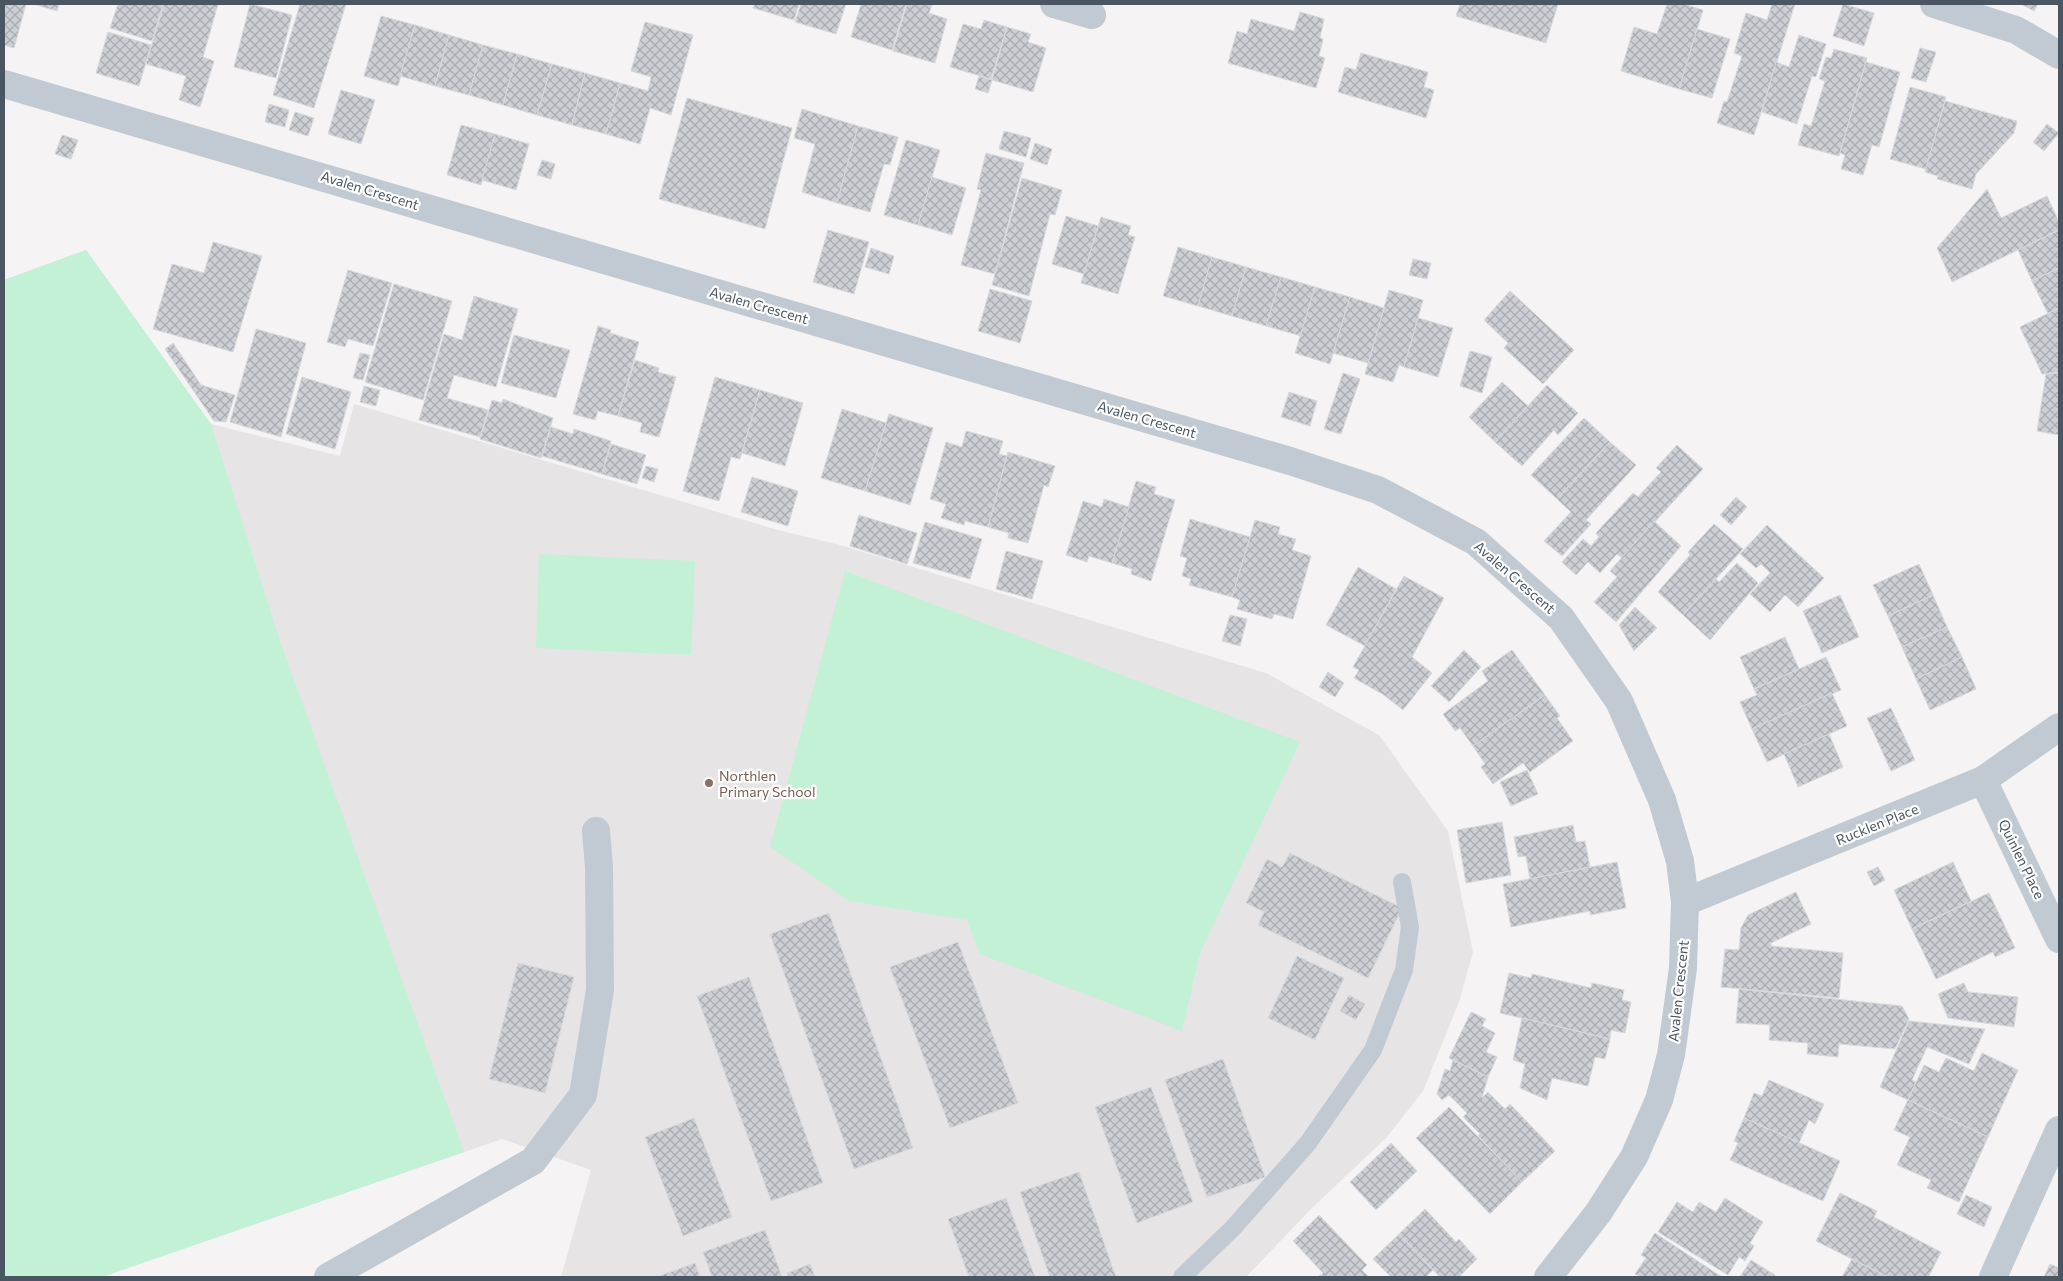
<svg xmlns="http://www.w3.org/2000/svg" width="2063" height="1281" font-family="Commissioner,sans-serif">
	<defs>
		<pattern id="building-cross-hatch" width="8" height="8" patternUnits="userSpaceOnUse" patternTransform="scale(1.25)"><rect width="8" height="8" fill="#cdcfd5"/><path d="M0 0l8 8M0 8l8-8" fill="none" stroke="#a8abb0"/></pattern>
	</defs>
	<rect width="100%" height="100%" fill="#f5f3f3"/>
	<path fill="#e6e4e5" d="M86,250L211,424L340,456L354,404L778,530L840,545L1266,673L1379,735L1448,831L1473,952L1459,1002L1423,1091L1387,1137L1312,1208L1246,1277H561L591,1170L502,1139L102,1277H4V280Z"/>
	<g fill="#c3f1d5">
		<path d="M86,250L211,424L280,641L464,1152L102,1277H4V280Z"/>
		<path d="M539,554L695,561L691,655L536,648Z"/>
		<path d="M845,571L1300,742L1200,953L1182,1031L980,954L967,920L849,901L770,847Z"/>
	</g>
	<g fill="url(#building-cross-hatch)" stroke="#d7d9de">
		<path d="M4,4H26L14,48L4,45Z"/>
		<path d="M33,4H59L57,11Z"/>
		<path d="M118,4H163L152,41L110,28Z"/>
		<path d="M164,4H218L203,57L214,61L200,107L179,100L186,76L146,64Z"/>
		<path d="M250,4L292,15L276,78L234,67Z"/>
		<path d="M300,4H346L314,108L273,95Z"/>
		<path d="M755,4H799L794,20L753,8Z"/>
		<path d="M801,4H846L836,34L795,22Z"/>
		<path d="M861,4H906L892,50L851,37Z"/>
		<path d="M907,4L932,5L929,13L947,19L935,63L893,51Z"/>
		<path d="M1460,4H1558L1546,43L1456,16Z"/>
		<path d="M1667,4H1683L1703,10L1679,89L1621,71L1634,27L1657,34Z"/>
		<path d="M1772,4H1795L1754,135L1717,123L1724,101L1727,102L1742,56L1734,53L1746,13L1767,20Z"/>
		<path d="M1843,4L1874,13L1864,46L1833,36Z"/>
		<path d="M2021,4H2038L2034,11Z"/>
		<path d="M1300,12L1324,19L1320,38L1323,39L1319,56L1325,58L1316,88L1228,63L1237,31L1247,34L1251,19L1294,31Z"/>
		<path d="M381,16L415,25L398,86L364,76Z"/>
		<path d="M984,20L1007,27L991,79L950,67L963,24L981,29Z"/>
		<path d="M645,22L693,35L671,115L650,108L640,144L606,134L620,83L648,91L651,77L631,71Z"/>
		<path d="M415,25L449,35L435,86L400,76Z"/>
		<path d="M1007,27L1031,34L1028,42L1046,48L1033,92L992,80Z"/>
		<path d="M1697,29L1730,39L1712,98L1679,89Z"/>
		<path d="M108,32L151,45L139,86L96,73Z"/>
		<path d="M449,35L483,45L469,95L435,86Z"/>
		<path d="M1799,35L1826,44L1816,77L1812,76L1797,124L1762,112L1776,62L1789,67Z"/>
		<path d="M483,45L517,54L503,105L469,95Z"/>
		<path d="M1920,48L1936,52L1926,82L1911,78Z"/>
		<path d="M1834,49L1867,58L1839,156L1798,145L1804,124L1811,126L1825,81L1819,79L1826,57L1831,58Z"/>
		<path d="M1361,53L1428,72L1424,87L1434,90L1426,118L1338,92L1345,67L1356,70Z"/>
		<path d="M517,54L552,64L537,115L503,105Z"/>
		<path d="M1866,62L1900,72L1879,147L1872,145L1863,175L1841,169L1845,155L1840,153Z"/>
		<path d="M552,64L585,73L572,125L537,115Z"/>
		<path d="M585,73L620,83L606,134L572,125Z"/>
		<path d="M979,76L992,80L988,93L975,89Z"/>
		<path d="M1910,87L1946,97L1926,169L1890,159Z"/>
		<path d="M341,90L375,100L361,144L328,134Z"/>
		<path d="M687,98L792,128L765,229L659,199Z"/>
		<path d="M1945,101L2017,121L2014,133L1976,174L1972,189L1937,179L1938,176L1925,172Z"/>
		<path d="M269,104L289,110L285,127L265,122Z"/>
		<path d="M802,109L858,126L837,203L802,192L815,144L794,138Z"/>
		<path d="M295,112L314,118L308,136L289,130Z"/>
		<path d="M2047,124L2059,133L2044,151L2033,142Z"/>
		<path d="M461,125L495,134L481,185L447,175Z"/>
		<path d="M858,126L898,137L890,165L884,164L870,212L837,203Z"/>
		<path d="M1004,131L1031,138L1026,157L999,149Z"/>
		<path d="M495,134L529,144L516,190L482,180Z"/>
		<path d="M62,135L78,140L71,159L55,154Z"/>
		<path d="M906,140L940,150L918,225L884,215Z"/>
		<path d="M1035,143L1052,149L1047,165L1030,159Z"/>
		<path d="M986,153L1024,163L995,274L961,265L981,190L977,189Z"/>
		<path d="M542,160L555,164L551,179L537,175Z"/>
		<path d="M932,177L966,188L952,235L918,225Z"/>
		<path d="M1022,178L1062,190L1055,215L1050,214L1029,296L992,285Z"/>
		<path d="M1987,189L2001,218L2047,196L2059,222V230L1952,282L1937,248Z"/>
		<path d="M1066,216L1098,226L1084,274L1052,264Z"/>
		<path d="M1101,217L1131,226L1128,235L1135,237L1118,294L1081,283Z"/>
		<path d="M828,230L869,242L854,294L813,282Z"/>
		<path d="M2059,230V268L2032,281L2018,250Z"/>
		<path d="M213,242L262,256L233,352L153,329L172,264L204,273Z"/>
		<path d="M1178,247L1212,257L1198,306L1163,296Z"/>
		<path d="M871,248L894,256L889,274L865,267Z"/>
		<path d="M1212,257L1246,267L1232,316L1198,306Z"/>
		<path d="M1413,259L1431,263L1427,279L1409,275Z"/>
		<path d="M1246,267L1281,277L1266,326L1232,316Z"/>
		<path d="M2059,268V308L2048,314L2032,281Z"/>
		<path d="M348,270L392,283L373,346L348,339L345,347L327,342Z"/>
		<path d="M1281,277L1315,287L1301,336L1266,326Z"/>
		<path d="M394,284L452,301L423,400L365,382Z"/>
		<path d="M1315,287L1350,297L1330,364L1295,353Z"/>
		<path d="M990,289L1032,301L1020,343L978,331Z"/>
		<path d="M1389,290L1423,300L1404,367L1399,365L1393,382L1365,374Z"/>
		<path d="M1510,291L1574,350L1543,384L1504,348L1508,343L1484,320Z"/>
		<path d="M474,296L518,309L496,387L454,375L447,398L488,410L480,437L419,420L444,334L462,340Z"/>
		<path d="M1350,297L1384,308L1368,363L1333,353Z"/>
		<path d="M2059,308V372L2042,374L2020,327Z"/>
		<path d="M1418,318L1453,328L1438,377L1404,367Z"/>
		<path d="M598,326L611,330L610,333L639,342L618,416L598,411L595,420L573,414Z"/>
		<path d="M256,329L306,343L281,437L230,422Z"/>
		<path d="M514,335L570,350L556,398L501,383Z"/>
		<path d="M173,343L201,385L235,395L226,422L214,421L165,349Z"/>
		<path d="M1470,351L1492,357L1482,393L1460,386Z"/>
		<path d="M360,353L370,355L363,380L353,378Z"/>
		<path d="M635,360L659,368L658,372L676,377L659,437L640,432L642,423L618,416Z"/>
		<path d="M1343,373L1360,379L1341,434L1324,429Z"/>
		<path d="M2059,373V435L2037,431L2046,374Z"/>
		<path d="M302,377L351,392L335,449L286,434Z"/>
		<path d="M715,377L760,390L740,459L731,457L719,501L683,491Z"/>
		<path d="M1502,382L1528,406L1495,442L1469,417Z"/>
		<path d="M1547,385L1578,413L1558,435L1554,430L1522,466L1495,442Z"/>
		<path d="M364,386L380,390L376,406L360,402Z"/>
		<path d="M760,390L803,403L785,466L742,453Z"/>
		<path d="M1289,392L1317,401L1310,426L1281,417Z"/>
		<path d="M503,399L553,418L541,458L480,439L492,400L502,403Z"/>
		<path d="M842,409L886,423L865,491L821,478Z"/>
		<path d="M889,414L933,428L910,505L865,491Z"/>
		<path d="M1584,418L1610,442L1557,499L1531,475Z"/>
		<path d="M551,427L573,434L574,429L611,441L602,474L542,456Z"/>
		<path d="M966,431L1003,441L999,454L1007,456L988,527L965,521L964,525L941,518L946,504L930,499L946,442L962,447Z"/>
		<path d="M1610,442L1636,465L1586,520L1591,524L1562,556L1544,541L1571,512L1557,499Z"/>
		<path d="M611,444L646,455L637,484L602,474Z"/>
		<path d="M1677,445L1703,469L1622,558L1617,554L1600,573L1588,562L1576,575L1562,562L1583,539L1591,546L1599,537L1596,533L1633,493L1638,497L1661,472L1656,468Z"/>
		<path d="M1008,452L1055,466L1048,487L1044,485L1028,543L1008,538L1009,533L988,527Z"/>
		<path d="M646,466L658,469L654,482L642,478Z"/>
		<path d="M752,477L798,491L788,526L741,512Z"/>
		<path d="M1136,481L1156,487L1154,494L1175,500L1151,581L1131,574L1132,569L1112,563Z"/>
		<path d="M1736,497L1747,507L1731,525L1720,515Z"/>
		<path d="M1104,499L1129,507L1112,563L1089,556L1087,562L1066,555L1083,501L1102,507Z"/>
		<path d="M859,515L917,533L907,564L850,546Z"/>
		<path d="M1190,519L1250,537L1232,597L1189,585L1191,579L1182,576L1187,558L1180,556Z"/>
		<path d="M1255,520L1280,527L1278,534L1296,539L1292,550L1311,556L1293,619L1274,614L1272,619L1237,609L1240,600L1232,597Z"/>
		<path d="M1654,521L1681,546L1616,622L1594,602L1617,577L1610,571Z"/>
		<path d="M925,522L982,539L970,579L913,563Z"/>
		<path d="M1714,524L1743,549L1683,615L1658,592L1690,555L1688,552Z"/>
		<path d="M1767,525L1824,578L1798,607L1785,595L1770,612L1750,594L1770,573L1761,564L1756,568L1740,554Z"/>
		<path d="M1006,551L1043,561L1032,599L996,589Z"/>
		<path d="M1737,563L1758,583L1710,640L1683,615L1716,579L1719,582Z"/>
		<path d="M1919,564L1933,595L1888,616L1873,585Z"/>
		<path d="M1358,567L1396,589L1365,646L1326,625Z"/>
		<path d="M1404,576L1444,598L1412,657L1432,673L1403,710L1384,695L1354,678L1359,670L1353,667Z"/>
		<path d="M1840,595L1859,637L1822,653L1803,611Z"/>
		<path d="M1933,595L1947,627L1902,647L1888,616Z"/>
		<path d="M1635,607L1657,628L1634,651L1619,625Z"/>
		<path d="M1230,615L1247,619L1240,646L1222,641Z"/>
		<path d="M1947,627L1962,657L1916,679L1902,647Z"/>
		<path d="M1785,637L1799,669L1754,689L1740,657Z"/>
		<path d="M1464,650L1481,667L1449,702L1431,686Z"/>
		<path d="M1512,650L1545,695L1473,746L1460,728L1455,731L1443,714L1488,681L1482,671Z"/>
		<path d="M1826,657L1841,690L1752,729L1740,702L1757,695L1754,689Z"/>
		<path d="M1962,657L1976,689L1930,710L1916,679Z"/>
		<path d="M1328,672L1344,683L1335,697L1319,687Z"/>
		<path d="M1832,693L1847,726L1767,762L1752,729Z"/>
		<path d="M1545,695L1560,716L1557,718L1573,741L1530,772L1523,763L1493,784L1481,767L1485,764L1473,746Z"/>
		<path d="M1891,708L1915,760L1891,771L1867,718Z"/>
		<path d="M1829,734L1843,767L1798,787L1784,754Z"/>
		<path d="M1527,770L1538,794L1511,806L1500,782Z"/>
		<path d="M1502,822L1511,875L1466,883L1457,830Z"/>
		<path d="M1573,825L1576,842L1585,841L1590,867L1530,879L1526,856L1518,857L1514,837Z"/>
		<path d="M1290,853L1402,908L1368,978L1258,925L1264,912L1246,903L1267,859L1282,867Z"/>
		<path d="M1617,862L1626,908L1590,915V911L1511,927L1503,884Z"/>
		<path d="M1953,862L1971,901L1912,929L1894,890Z"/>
		<path d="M1878,867L1885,880L1874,886L1867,872Z"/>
		<path d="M1796,892L1811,924L1771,943V946L1843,953L1839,998L1721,987L1725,949L1739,950L1741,928L1748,915Z"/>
		<path d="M1989,893L2015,948L1995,957L1993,952L1936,979L1912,929Z"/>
		<path d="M829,913L913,1148L854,1169L770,934Z"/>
		<path d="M958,942L1018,1103L950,1128L890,967Z"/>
		<path d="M1297,956L1344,978L1315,1040L1268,1018Z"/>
		<path d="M518,963L574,977L545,1093L489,1079Z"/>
		<path d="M1509,973L1531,978L1532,974L1591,988L1592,983L1624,990L1622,1000L1631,1002L1625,1033L1611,1030L1610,1039L1500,1013Z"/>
		<path d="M749,977L823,1183L771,1201L697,996Z"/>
		<path d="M1964,983L1968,992L2018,997L2014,1027L1948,1018L1938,994Z"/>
		<path d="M1739,989L1902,1006L1909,1019L1895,1049L1839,1044L1838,1057L1807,1054L1808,1043L1769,1040L1770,1025L1736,1023Z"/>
		<path d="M1349,995L1365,1004L1356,1020L1340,1011Z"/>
		<path d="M1471,1012L1486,1019L1482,1026L1495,1033L1486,1052L1497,1057L1488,1077L1449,1058Z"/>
		<path d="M1522,1018L1610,1039L1605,1059L1595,1057L1588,1086L1552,1078L1547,1100L1520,1088L1525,1064L1513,1060Z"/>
		<path d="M1909,1021L1985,1029L1969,1064L1927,1047L1912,1080L1916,1082L1908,1100L1880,1087Z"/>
		<path d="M1982,1053L2018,1070L1988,1137L1908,1100L1924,1065L1939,1072L1946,1058L1974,1071Z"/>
		<path d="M1223,1059L1265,1177L1207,1197L1165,1080Z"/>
		<path d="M1453,1060L1488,1077L1482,1098L1488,1092L1505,1109L1510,1104L1555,1151L1522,1182L1478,1136L1480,1134L1463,1117L1467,1113L1449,1095L1442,1100L1437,1094L1445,1069L1450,1071Z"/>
		<path d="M1769,1080L1824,1104L1815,1124L1809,1120L1799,1143L1744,1118L1754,1093L1762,1096Z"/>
		<path d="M1151,1087L1193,1202L1137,1223L1095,1107Z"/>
		<path d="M1908,1100L1988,1137L1959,1202L1927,1188L1931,1180L1897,1165L1910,1137L1894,1130Z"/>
		<path d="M1449,1107L1522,1182L1490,1214L1416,1138Z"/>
		<path d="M694,1118L732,1217L683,1236L645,1137Z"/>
		<path d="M1744,1118L1840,1161L1823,1201L1730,1160L1738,1143L1734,1141Z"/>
		<path d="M1391,1143L1417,1171L1376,1210L1350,1182Z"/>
		<path d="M1079,1172L1116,1277H1050L1020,1192Z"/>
		<path d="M1840,1193L1877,1211L1874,1217L1941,1252L1929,1276L1932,1277H1888L1816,1241Z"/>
		<path d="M1966,1195L1992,1207L1984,1227L1957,1214Z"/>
		<path d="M1006,1198L1035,1277H969L948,1219Z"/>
		<path d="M1725,1198L1763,1222L1750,1243L1754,1246L1745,1261L1739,1257L1728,1275L1658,1232L1677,1202L1693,1212L1699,1202L1716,1212Z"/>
		<path d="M1425,1209L1456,1242L1459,1239L1477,1259L1459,1277H1440L1399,1234Z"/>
		<path d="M1319,1215L1367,1265L1362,1270L1369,1277L1319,1276L1323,1273L1293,1241Z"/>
		<path d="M765,1230L782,1277H712L703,1252Z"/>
		<path d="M1655,1233L1722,1277H1640L1635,1274L1646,1258L1641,1255Z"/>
		<path d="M1399,1234L1433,1270L1426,1277H1391L1373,1259Z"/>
		<path d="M1852,1259L1888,1277H1842Z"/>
		<path d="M1751,1260L1775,1275L1774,1277H1740Z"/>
		<path d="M695,1263L700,1277H659V1276Z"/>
		<path d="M810,1264L815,1277H788L787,1273Z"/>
		<path d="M2050,1264L2059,1268V1277H2044Z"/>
	</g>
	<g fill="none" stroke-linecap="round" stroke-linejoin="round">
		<path stroke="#c1cad2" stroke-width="18" d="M1182,1277L1233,1228L1308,1143L1373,1050L1404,970L1410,927L1402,882"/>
		<g stroke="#c1cad2" stroke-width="28">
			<path d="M1054,4L1092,15"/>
			<path d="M1934,4L2016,30L2059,55"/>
			<path d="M4,84L1290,461L1378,490L1476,542L1561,618L1619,701L1662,800L1680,861L1685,902L1683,968L1671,1055L1659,1100L1634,1157L1598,1213L1548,1277"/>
			<path d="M1983,780L2059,939"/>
			<path d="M1685,902L1983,780L2059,727"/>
			<path d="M328,1277L533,1161L583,1095L600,990L599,867L596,831"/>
			<path d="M1993,1277L2059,1130"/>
		</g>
	</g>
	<circle fill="#8d6e63" stroke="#fff" stroke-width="2" cx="709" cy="783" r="5"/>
	<g text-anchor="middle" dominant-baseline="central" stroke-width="4.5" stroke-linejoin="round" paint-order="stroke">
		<g font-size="14" fill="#4a5661" stroke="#fff">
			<text transform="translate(370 190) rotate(17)">Avalen Crescent</text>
			<text transform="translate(759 305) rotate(16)">Avalen Crescent</text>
			<text transform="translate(1147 419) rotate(16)">Avalen Crescent</text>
			<text transform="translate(1515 577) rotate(41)">Avalen Crescent</text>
			<text transform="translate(1877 824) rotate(-22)">Rucklen Place</text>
			<text transform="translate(2022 859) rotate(64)">Quinlen Place</text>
			<text transform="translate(1678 991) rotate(-84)">Avalen Crescent</text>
		</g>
		<g font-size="14" fill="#785e54" stroke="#fff" text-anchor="start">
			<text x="719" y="775">Northlen<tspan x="719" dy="16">Primary School</tspan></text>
		</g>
	</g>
	<rect width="2063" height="1281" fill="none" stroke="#4a5661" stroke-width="10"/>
</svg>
